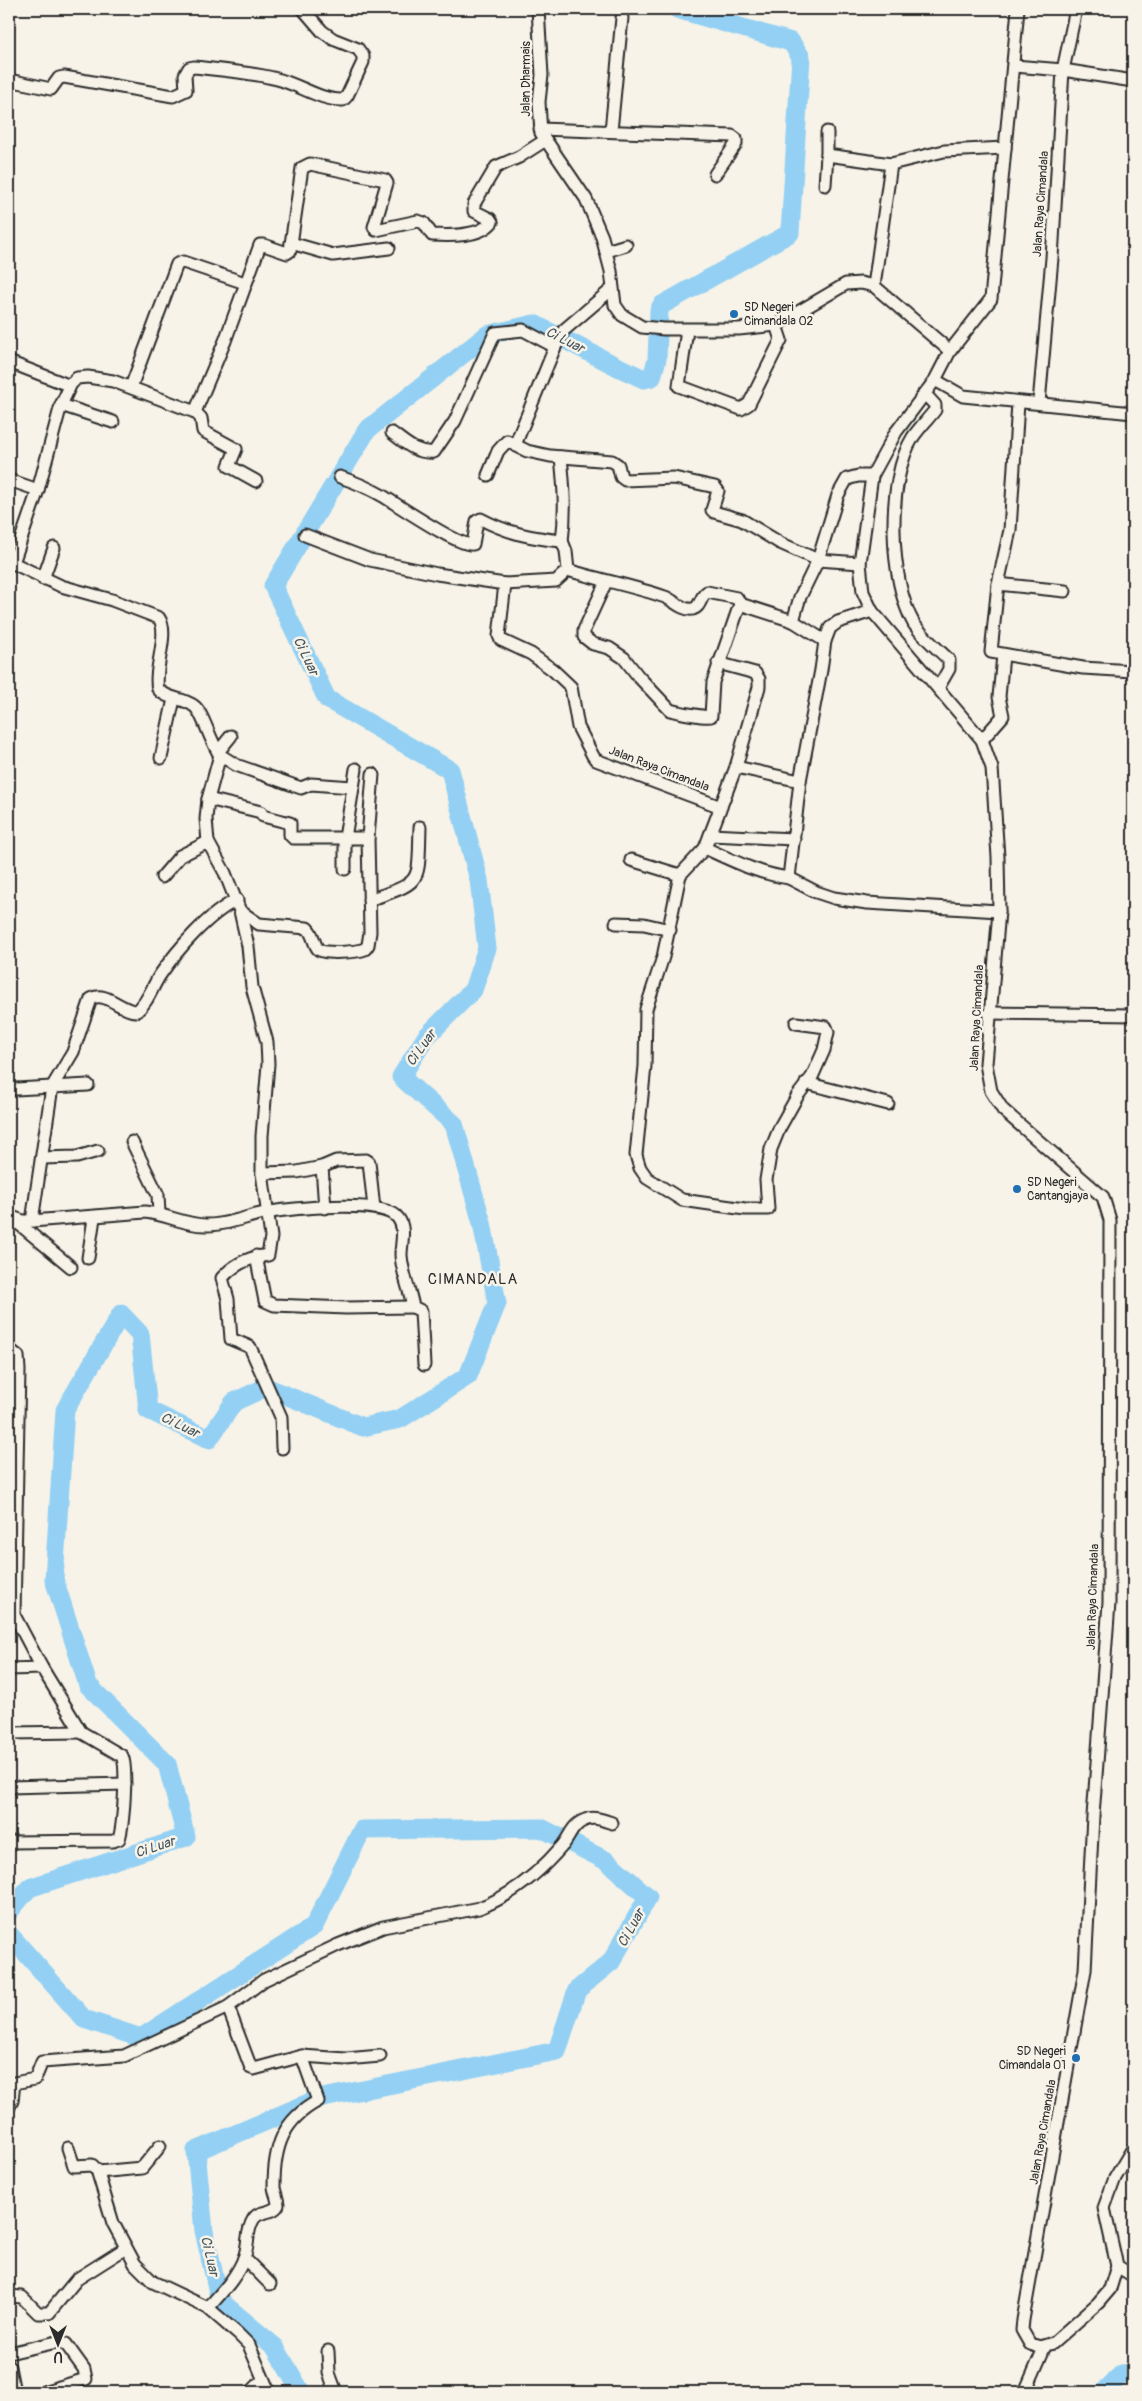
<svg xmlns="http://www.w3.org/2000/svg" width="1142" height="2401" font-family="Pangolin,sans-serif">
	<rect width="100%" height="100%" fill="#f7f3e8"/>
	<filter id="ink" filterUnits="userSpaceOnUse"><feTurbulence type="fractalNoise" baseFrequency=".02" numOctaves="2"/><feDisplacementMap in="SourceGraphic" scale="10" xChannelSelector="R" yChannelSelector="G"/><feConvolveMatrix kernelMatrix="1 2 1 2 8 2 1 2 1" color-interpolation-filters="sRGB"/></filter>
	<g filter="url(#ink)">
		<g fill="none" stroke-linecap="round" stroke-linejoin="round">
			<g stroke="#93d0f4" stroke-width="19">
				<path d="M9,1912L29,1888L186,1837L167,1764L88,1685L54,1579L65,1410L121,1314L140,1334L148,1410L209,1439L234,1402L266,1387L363,1427L400,1419L468,1376L497,1303L482,1223L454,1124L401,1077L426,1037L473,990L487,948L479,880L450,770L327,699L273,586L367,430L487,335L534,324L618,367L644,379L652,377L657,359L659,310L662,305L790,233L801,57L791,42L677,9"/>
				<path d="M9,1934L84,2019L141,2038L314,1926L362,1830L541,1828L607,1861L648,1897L611,1962L577,1990L557,2051L318,2099L196,2151L204,2231L220,2301L275,2347L301,2392"/>
				<path d="M1104,2392L1122,2374L1133,2373"/>
			</g>
			<g stroke="#2b2b2b" stroke-width="15">
				<g id="minor">
					<path d="M538,9L542,75L539,102L541,133L586,199L602,237L611,271L615,305L622,315L642,327L664,329H739L776,325L846,284L861,283L874,286L950,351"/>
					<path d="M1018,9L991,299L950,351L935,380L896,432L872,476L860,563L863,592L872,611L982,740L992,768L998,857L999,911L986,1064L991,1091L1003,1110L1103,1197L1110,1220L1109,1603L1093,1816L1085,1970L1023,2320L1022,2330L1030,2344L1040,2347L1053,2343L1098,2303L1110,2289L1117,2266L1104,2208L1115,2178L1133,2148"/>
					<path d="M1014,66L1063,70L1133,81"/>
					<path d="M9,80L51,89L59,78L64,77L173,96L186,90L185,75L189,68L194,67C222,70 250,72 277,79C298,84 321,101 343,100L347,96L363,62V56L358,49L333,39L322,31L303,9"/>
					<path d="M540,129L732,136L736,139V144L715,174"/>
					<path d="M611,131L622,18"/>
					<path d="M827,132V155L891,164L944,151L1005,148"/>
					<path d="M825,185L827,155"/>
					<path d="M291,243L333,255L389,248"/>
					<path d="M606,251L626,245"/>
					<path d="M874,286L891,164"/>
					<path d="M612,289L564,330L555,347L515,445L527,451L550,456L612,461L618,465L621,477L625,480L674,478L715,487L718,491L712,510L714,512L742,520L780,543L818,560L860,563"/>
					<path d="M687,330L679,386L741,409L749,404L781,340L776,325"/>
					<path d="M9,362L68,385"/>
					<path d="M935,380L963,396L1133,413"/>
					<path d="M131,387L177,264L183,262L245,283"/>
					<path d="M924,393L935,405V410C928,419 919,428 913,437C886,480 889,581 914,624C923,637 938,649 949,660V669L938,688"/>
					<path d="M1018,403L1010,530L998,584L991,652L1083,668L1133,671"/>
					<path d="M1039,403L1052,258L1063,70L1076,9"/>
					<path d="M61,405L113,422"/>
					<path d="M195,412L225,341L260,245H264L287,253L290,251L302,168L310,164L385,180L387,183L374,227L376,230L418,221L424,223L432,235C450,236 480,237 492,222L490,219L474,211V204L496,167L519,157L544,141"/>
					<path d="M392,433C406,443 416,454 434,452L455,421L495,333L523,330L555,347"/>
					<path d="M561,457C564,486 566,512 562,541"/>
					<path d="M488,475L498,451L507,441L515,445"/>
					<path d="M340,477C355,482 369,488 383,496C398,505 461,548 473,544L477,521L481,519C507,533 532,538 562,541"/>
					<path d="M9,480L38,490"/>
					<path d="M256,481L229,466L236,449L203,431L201,418L195,412L113,381L88,377L77,378L71,384L61,405L38,490L14,560L15,564L61,586L112,600L159,618C170,634 153,669 158,689C167,700 183,697 194,706C203,712 210,742 220,755L208,799L206,819L208,842L225,873L240,911L248,946L252,987L267,1042L268,1064L262,1136V1173L271,1237L268,1255C251,1257 234,1264 222,1278L228,1299L231,1339L250,1347L281,1417L282,1448"/>
					<path d="M305,535L370,560L437,574L505,584L556,581L568,570"/>
					<path d="M562,541L566,551L568,570"/>
					<path d="M568,570C600,580 633,586 665,597C673,600 683,611 693,609C701,607 700,596 707,592L737,598L740,604L793,621L825,641"/>
					<path d="M43,579L54,548"/>
					<path d="M606,582L584,630V637L593,644L609,648L624,658L638,676L670,710C677,712 707,718 711,716L713,682L740,604"/>
					<path d="M505,584L499,636L501,640L531,654L553,670L571,687L578,727L593,756L596,760L721,807"/>
					<path d="M998,584L1065,591"/>
					<path d="M872,611L838,622L830,628L825,641L821,670L800,781L789,878L816,892L834,898L867,903L999,911"/>
					<path d="M793,621L800,597L818,560L838,495L847,479L858,476H872"/>
					<path d="M718,663L755,673L759,679V687L736,767L705,848L680,875L663,957L646,1009L645,1066L636,1155L640,1168L647,1178L682,1200L745,1209H768L766,1180L771,1149L780,1127L798,1095L812,1077L824,1050L828,1032L826,1027L796,1023"/>
					<path d="M982,740L1003,716L999,697L1003,655"/>
					<path d="M218,752L231,736"/>
					<path d="M220,755L236,765L301,788L311,784L352,787"/>
					<path d="M161,758L174,699"/>
					<path d="M736,767L800,781"/>
					<path d="M208,799L261,812L263,816L290,823V835L293,838H368"/>
					<path d="M710,835L794,839"/>
					<path d="M705,848C733,861 759,874 789,878"/>
					<path d="M631,860L680,875"/>
					<path d="M345,869V838L356,769"/>
					<path d="M162,877L180,856L208,842"/>
					<path d="M369,900C424,881 418,884 420,827"/>
					<path d="M240,911L259,924L307,928C314,934 313,943 318,949C323,955 357,952 365,949L368,945L370,932L368,838L373,774"/>
					<path d="M616,923L644,924L670,930"/>
					<path d="M989,1013L1133,1015"/>
					<path d="M806,1083L888,1104"/>
					<path d="M16,1089L88,1085"/>
					<path d="M132,1142L158,1195L159,1213"/>
					<path d="M42,1158L77,1157L98,1151"/>
					<path d="M262,1173L297,1172L322,1167"/>
					<path d="M325,1208L322,1167L336,1161L366,1160L369,1162L374,1208"/>
					<path d="M9,1216L23,1221H32L145,1212C166,1214 187,1226 208,1225C226,1225 246,1217 264,1213C288,1209 383,1198 398,1218C406,1228 401,1244 401,1255C402,1273 410,1290 413,1307L421,1311L424,1365"/>
					<path d="M13,1219L71,1267"/>
					<path d="M32,1221L52,1087L73,1052L91,999C106,990 122,1012 137,1011C148,1002 152,987 160,975C177,950 209,913 237,900"/>
					<path d="M256,1256L265,1301L274,1305L346,1308L413,1307"/>
					<path d="M88,1258L94,1218"/>
					<path d="M9,1349L18,1356L19,1370L14,1615L42,1668L81,1732L122,1756C128,1767 123,1827 119,1839L113,1841L9,1842"/>
					<path d="M9,1669L42,1668"/>
					<path d="M9,1733L81,1732"/>
					<path d="M9,1787L125,1784"/>
					<path d="M302,2056L346,2059L380,2056"/>
					<path d="M9,2107L12,2101L14,2083L35,2079L42,2062L124,2056L228,2007L264,1980L338,1945L383,1927L479,1908C511,1896 540,1872 563,1845C570,1836 573,1824 585,1820C594,1816 603,1820 612,1823"/>
					<path d="M68,2148L74,2166L92,2165L97,2170L113,2223L135,2264L153,2282L208,2308L238,2334L249,2345L269,2392"/>
					<path d="M98,2172L142,2168L160,2146"/>
					<path d="M244,2258L270,2284"/>
					<path d="M1117,2266L1133,2276"/>
					<path d="M9,2296L22,2297L38,2313H49L77,2279L126,2248"/>
					<path d="M208,2308C221,2293 237,2277 244,2258C249,2246 246,2231 253,2220C258,2209 273,2215 278,2205C278,2198 274,2192 274,2186C274,2146 283,2120 318,2101L302,2056L254,2069L251,2068L228,2007"/>
					<path d="M328,2351L329,2373L336,2392"/>
					<path d="M9,2353L61,2341L66,2344L84,2369L86,2379L43,2392"/>
					<path d="M9,2367L14,2392"/>
					<path d="M251,2392L263,2380"/>
					<path d="M1025,2392L1045,2346"/>
				</g>
			</g>
			<use href="#minor" stroke="#f7f3e8" stroke-width="11"/>
		</g>
	</g>
	<g fill="#1f6fb2" stroke="#f7f3e8" stroke-width="2">
		<circle cx="734" cy="314" r="5"/>
		<circle cx="1017" cy="1189" r="5"/>
		<circle cx="1076" cy="2058" r="5"/>
	</g>
	<g text-anchor="middle" dominant-baseline="central" stroke-width="5" stroke-linejoin="round" paint-order="stroke">
		<g font-size="12" fill="#2b2b2b" stroke="#f7f3e8">
			<text transform="translate(526 79) rotate(-90)">Jalan Dharmais</text>
			<text transform="translate(1041 204) rotate(-86)">Jalan Raya Cimandala</text>
			<text transform="translate(659 769) rotate(21)">Jalan Raya Cimandala</text>
			<text transform="translate(977 1018) rotate(-87)">Jalan Raya Cimandala</text>
			<text transform="translate(1093 1597) rotate(-88)">Jalan Raya Cimandala</text>
			<text transform="translate(1043 2132) rotate(-80)">Jalan Raya Cimandala</text>
		</g>
		<g font-size="12" fill="#2b2b2b" stroke="#f7f3e8" text-anchor="start">
			<text x="744" y="307">SD Negeri<tspan x="744" dy="14">Cimandala 02</tspan></text>
			<text x="1027" y="1182">SD Negeri<tspan x="1027" dy="14">Cantangjaya</tspan></text>
			<text x="1066" y="2051" text-anchor="end">SD Negeri<tspan x="1066" dy="14">Cimandala 01</tspan></text>
		</g>
		<g font-size="14" font-style="italic" fill="#45545d" stroke="#f7f3e8">
			<text transform="translate(565 340) rotate(27)">Ci Luar</text>
			<text transform="translate(306 656) rotate(65)">Ci Luar</text>
			<text transform="translate(421 1048) rotate(-54)">Ci Luar</text>
			<text transform="translate(180 1425) rotate(26)">Ci Luar</text>
			<text transform="translate(155 1847) rotate(-18)">Ci Luar</text>
			<text transform="translate(631 1928) rotate(-61)">Ci Luar</text>
			<text transform="translate(210 2256) rotate(77)">Ci Luar</text>
		</g>
		<g font-size="15" letter-spacing="1" fill="#2b2b2b" stroke="#f7f3e8">
			<text x="473" y="1279">CIMANDALA</text>
		</g>
	</g>
	<rect width="1142" height="2401" fill="none" stroke="#f7f3e8" stroke-width="30"/>
	<rect x="15" y="15" width="1112" height="2371" fill="none" stroke="#2b2b2b" stroke-width="2" filter="url(#ink)"/>
	<g transform="translate(58 2344) rotate(180)" stroke="#f7f3e8" stroke-width="4" paint-order="stroke">
	<path d="M0-4L9 19L0 12L-9 19Z" fill="#2b2b2b"/>
	<text y="-8" font-size="14" font-weight="bold" text-anchor="middle" fill="#2b2b2b">U</text>
	</g>
</svg>
